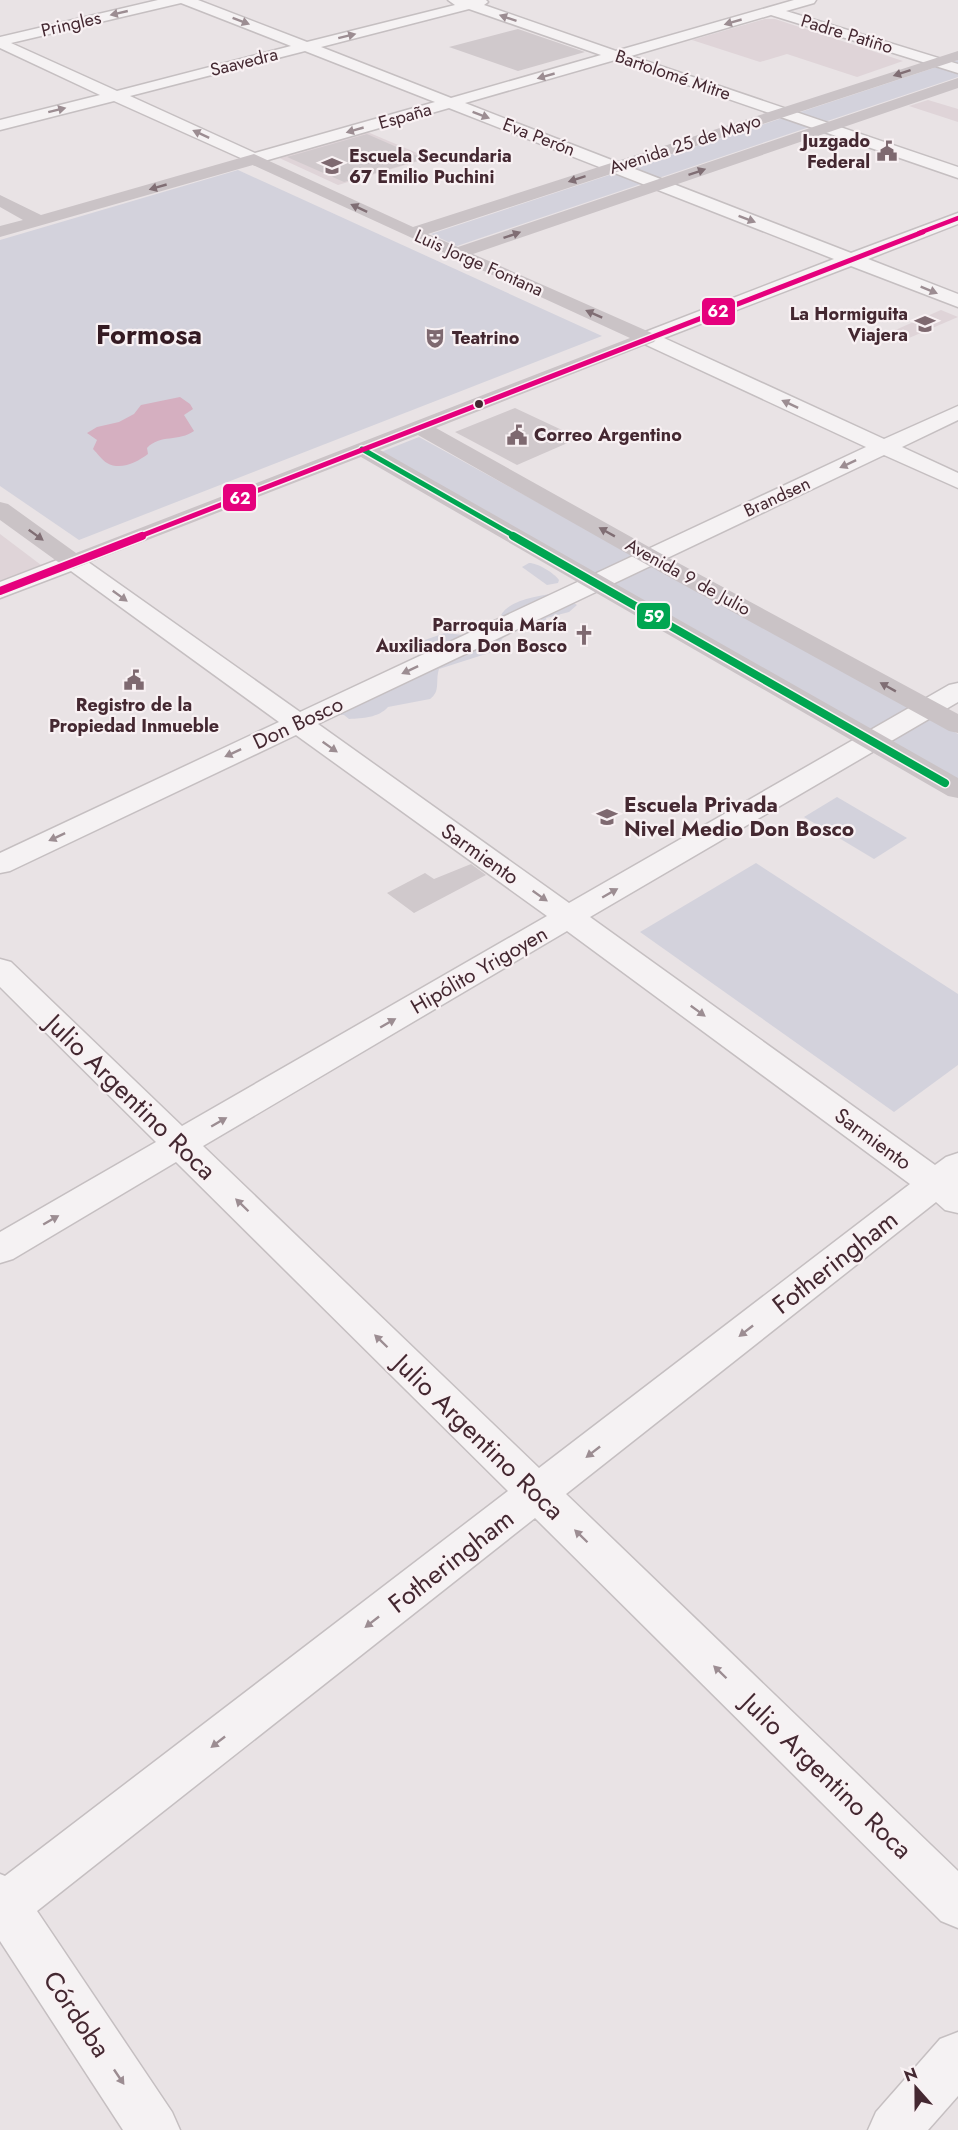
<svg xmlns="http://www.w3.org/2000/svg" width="958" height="2130" font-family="Jost,sans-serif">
	<rect width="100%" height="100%" fill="#e9e3e5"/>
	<g fill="#dfd4d8">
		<path d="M765,19H775L903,61L857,77L787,54L760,62L692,40Z"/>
		<path d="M928,100L958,109V122L909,106Z"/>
		<path d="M365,131L429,158L338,185L275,156Z"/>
		<path d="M941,310L958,317L909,338L893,331Z"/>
		<path d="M0,534L41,565L0,581Z"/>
	</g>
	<g fill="#d3d2dc">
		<path d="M958,60V77L457,246L431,234Z"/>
		<path d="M238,170L602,336L79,540L0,486V240Z"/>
		<path d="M419,437L958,734V780L381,452Z"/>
		<path d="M529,563C538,563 554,573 559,580L558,583L547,585L522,567Z"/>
		<path d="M559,593L577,605L569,612L546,618L548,624C537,636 511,625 501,615C510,599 542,595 559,593Z"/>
		<path d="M488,630L506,634L492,652L439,669C435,681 441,691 430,699L388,707C378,718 363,718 349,719L344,715H335L441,651L437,647L421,645L422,641L445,633L463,635Z"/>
		<path d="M837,797L907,838L874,859L804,817Z"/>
		<path d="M756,863L958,994V1065L894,1112L640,932Z"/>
	</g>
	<path fill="#d5afc0" d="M180,397L190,404L193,409L184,415L194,431C179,442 160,434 147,448L148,454C137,462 121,471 107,463C103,461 97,453 93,449L97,440L87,433L97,427L119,422L134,414L141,405Z"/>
	<g fill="#d0c9cc">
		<path d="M518,29L585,52L518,71L449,47Z"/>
		<path d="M367,134L424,159L344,182L287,157Z"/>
		<path d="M515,408L579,438L517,465L455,432Z"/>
		<path d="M471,864L486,875L414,913L387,893L425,873L434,879Z"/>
	</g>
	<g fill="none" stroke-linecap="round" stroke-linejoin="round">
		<g stroke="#c5bfc1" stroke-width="3">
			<g id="minor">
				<path d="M158,0H198L307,42L455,5L448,0H486L488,2L484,5L616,51L794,0H816L814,3L786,11L958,64V73L771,15L631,56L958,167V178L615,60L465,103L851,253L958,213V224L868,259L958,294V307L851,266L664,338L884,439L958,406V420L902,447L958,473V488L884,455L318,724L569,903L949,685L958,683V702L590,917L935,1165L946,1157L958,1153V1213L945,1210L936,1202L566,1494L958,1871V1928L941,1921L535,1518L37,1911L172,2112L180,2130H123L0,1941V1874L5,1876L508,1491L176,1162L13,1259L0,1263V1232L156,1142L0,987V959L11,962L182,1126L547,916L296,735L10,871L0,873V853L279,722L71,571L0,598V582L65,557L73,555L81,557L300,712L866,447L640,342L637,338L640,334L834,259L449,108L254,164L114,101L0,130V120L100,95L0,48V37ZM181,3L291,46L117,91L11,43ZM469,9L601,55L451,98L321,47ZM305,51L435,102L255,153L130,96ZM567,931L910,1184L539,1468L203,1146Z"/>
				<path d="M958,2032V2096L928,2130H868L876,2112L940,2039Z"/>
			</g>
		</g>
		<use href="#minor" fill="#f5f2f3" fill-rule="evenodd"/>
		<path fill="#cac3c6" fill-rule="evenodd" d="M958,51V60L428,234L458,247L958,78V88L473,254L654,334L657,338L654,342L436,428L658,552L958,714V733L949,731L642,562L418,435L380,450L958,778V798L948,796L361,457L73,569L65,567L0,520V502L8,504L76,553L630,338L253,165L0,237V226L23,220L0,207V195L41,215L254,154L413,227Z"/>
		<g stroke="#f8f1f3" stroke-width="8">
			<path id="bus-1-far1" d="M362,449L516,537"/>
		</g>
		<g stroke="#f8f1f3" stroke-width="11">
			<path id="bus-1" d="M513,536L945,783"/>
		</g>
		<g stroke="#f8f1f3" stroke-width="7">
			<path id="bus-2-far2" d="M919,233L958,218"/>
		</g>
		<g stroke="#f8f1f3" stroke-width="8">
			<path id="bus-2-far1" d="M138,537L923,232"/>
		</g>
		<g stroke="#f8f1f3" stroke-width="11">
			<path id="bus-2" d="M0,591L142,536"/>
		</g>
		<use href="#bus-1-far1" stroke="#00a651" stroke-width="5"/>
		<use href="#bus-1" stroke="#00a651" stroke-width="8"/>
		<use href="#bus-2-far2" stroke="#e5007d" stroke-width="4.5"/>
		<use href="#bus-2-far1" stroke="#e5007d" stroke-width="5"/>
		<use href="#bus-2" stroke="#e5007d" stroke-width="8"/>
	</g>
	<defs><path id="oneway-solid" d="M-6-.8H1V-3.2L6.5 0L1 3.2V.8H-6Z" transform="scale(1.5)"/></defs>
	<g fill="#9c8d92">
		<use href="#oneway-solid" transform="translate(119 13) rotate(167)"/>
		<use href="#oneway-solid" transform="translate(508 18) rotate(-161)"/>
		<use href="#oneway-solid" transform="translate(241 21) rotate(21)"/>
		<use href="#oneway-solid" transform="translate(733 22) rotate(164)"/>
		<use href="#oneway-solid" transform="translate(347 36) rotate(-14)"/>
		<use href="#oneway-solid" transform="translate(546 76) rotate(164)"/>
		<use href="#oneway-solid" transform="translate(57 110) rotate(-14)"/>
		<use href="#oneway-solid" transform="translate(481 115) rotate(21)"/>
		<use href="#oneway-solid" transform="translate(355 130) rotate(164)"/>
		<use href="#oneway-solid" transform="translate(201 134) rotate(-155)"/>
		<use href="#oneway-solid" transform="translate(747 219) rotate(21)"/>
		<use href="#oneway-solid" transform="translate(929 290) rotate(22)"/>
		<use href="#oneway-solid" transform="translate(790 404) rotate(-155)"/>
		<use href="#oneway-solid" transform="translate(848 464) rotate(155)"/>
		<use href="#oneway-solid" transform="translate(120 596) rotate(36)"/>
		<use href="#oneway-solid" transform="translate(410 670) rotate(155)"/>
		<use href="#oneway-solid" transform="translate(330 747) rotate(35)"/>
		<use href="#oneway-solid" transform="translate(233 753) rotate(155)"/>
		<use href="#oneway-solid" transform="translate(57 837) rotate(155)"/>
		<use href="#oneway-solid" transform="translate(610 893) rotate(-30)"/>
		<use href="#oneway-solid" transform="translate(540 896) rotate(35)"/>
		<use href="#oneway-solid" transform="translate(698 1011) rotate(36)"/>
		<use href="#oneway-solid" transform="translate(388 1023) rotate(-30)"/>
		<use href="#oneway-solid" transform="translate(219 1122) rotate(-30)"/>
		<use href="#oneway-solid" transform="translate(242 1205) rotate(-136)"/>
		<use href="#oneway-solid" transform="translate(51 1220) rotate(-30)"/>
		<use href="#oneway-solid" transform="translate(746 1331) rotate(142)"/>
		<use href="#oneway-solid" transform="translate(381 1341) rotate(-136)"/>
		<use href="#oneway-solid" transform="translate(593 1452) rotate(142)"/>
		<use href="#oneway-solid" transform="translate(581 1536) rotate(-136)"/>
		<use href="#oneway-solid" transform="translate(372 1622) rotate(142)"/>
		<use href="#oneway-solid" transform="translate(720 1672) rotate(-136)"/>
		<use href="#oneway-solid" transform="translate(218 1742) rotate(142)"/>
		<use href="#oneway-solid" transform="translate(119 2077) rotate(56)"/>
	</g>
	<g fill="#806e74">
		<use href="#oneway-solid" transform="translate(902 73) rotate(162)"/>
		<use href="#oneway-solid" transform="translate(697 172) rotate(-19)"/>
		<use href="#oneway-solid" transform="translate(577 179) rotate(162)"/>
		<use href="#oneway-solid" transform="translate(158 187) rotate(164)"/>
		<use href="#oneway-solid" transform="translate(359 208) rotate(-155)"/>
		<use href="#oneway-solid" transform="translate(512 235) rotate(-19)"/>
		<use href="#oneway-solid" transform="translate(594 314) rotate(-156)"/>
		<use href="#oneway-solid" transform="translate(607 532) rotate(-151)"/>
		<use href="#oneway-solid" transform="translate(36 535) rotate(36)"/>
		<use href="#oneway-solid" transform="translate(888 687) rotate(-151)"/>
	</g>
	<defs>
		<g id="civic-bare" transform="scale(1.62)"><path d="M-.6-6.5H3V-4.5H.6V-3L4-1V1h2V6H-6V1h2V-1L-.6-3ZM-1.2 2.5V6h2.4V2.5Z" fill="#7e6970" stroke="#f8f1f3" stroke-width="2.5" paint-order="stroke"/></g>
		<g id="school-bare" transform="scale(1.62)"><path d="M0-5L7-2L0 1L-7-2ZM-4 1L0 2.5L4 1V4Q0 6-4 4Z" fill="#7e6970" stroke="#f8f1f3" stroke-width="2.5" paint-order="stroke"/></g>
		<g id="theatre-bare" transform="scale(1.62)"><path d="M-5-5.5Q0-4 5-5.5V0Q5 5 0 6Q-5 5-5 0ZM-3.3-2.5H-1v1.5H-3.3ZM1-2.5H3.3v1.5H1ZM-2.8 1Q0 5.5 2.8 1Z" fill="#7e6970" stroke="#f8f1f3" stroke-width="2.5" paint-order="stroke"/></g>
		<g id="church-bare" transform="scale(1.62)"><path d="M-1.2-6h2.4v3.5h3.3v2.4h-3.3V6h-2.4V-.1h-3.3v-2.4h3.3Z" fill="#7e6970" stroke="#f8f1f3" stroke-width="2.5" paint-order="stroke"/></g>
	</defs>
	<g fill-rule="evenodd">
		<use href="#civic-bare" x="887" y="151"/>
		<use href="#school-bare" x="332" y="166"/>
		<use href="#school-bare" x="925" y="324"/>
		<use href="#theatre-bare" x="435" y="338"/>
		<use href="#civic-bare" x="517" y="435"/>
		<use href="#church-bare" x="584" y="635"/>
		<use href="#civic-bare" x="134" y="680"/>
		<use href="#school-bare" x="607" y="817"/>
	</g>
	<circle fill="#442831" stroke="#f8f1f3" stroke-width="2" cx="479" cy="404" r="5"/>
	<g text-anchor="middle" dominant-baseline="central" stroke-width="4.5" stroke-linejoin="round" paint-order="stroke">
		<g font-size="18" fill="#442831" stroke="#f8f1f3">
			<text transform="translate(71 24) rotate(-13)">Pringles</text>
			<text transform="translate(847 34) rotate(17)">Padre Patiño</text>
			<text transform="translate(244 62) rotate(-14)">Saavedra</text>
			<text transform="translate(673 75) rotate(19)">Bartolomé Mitre</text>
			<text transform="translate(405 116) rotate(-16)">España</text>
			<text transform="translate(539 137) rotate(21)">Eva Perón</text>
			<text transform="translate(685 144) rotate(-18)">Avenida 25 de Mayo</text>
			<text transform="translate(479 263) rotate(24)">Luis Jorge Fontana</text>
			<text transform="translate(777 497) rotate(-25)">Brandsen</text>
			<text transform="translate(688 577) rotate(29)">Avenida 9 de Julio</text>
		</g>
		<g font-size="18" font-weight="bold" fill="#442831" stroke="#f8f1f3" text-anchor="end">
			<text x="870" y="141">Juzgado<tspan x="870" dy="21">Federal</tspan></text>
			<text x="349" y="156" text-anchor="start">Escuela Secundaria<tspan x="349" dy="21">67 Emilio Puchini</tspan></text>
			<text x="908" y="314">La Hormiguita<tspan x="908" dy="21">Viajera</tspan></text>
			<text x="452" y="338" text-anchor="start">Teatrino</text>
			<text x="534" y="435" text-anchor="start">Correo Argentino</text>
			<text x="567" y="625">Parroquia María<tspan x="567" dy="21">Auxiliadora Don Bosco</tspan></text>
			<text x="134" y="705" text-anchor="middle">Registro de la<tspan x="134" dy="21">Propiedad Inmueble</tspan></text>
		</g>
		<g font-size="21" fill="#442831" stroke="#f8f1f3">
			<text transform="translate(298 723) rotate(-25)">Don Bosco</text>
			<text transform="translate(480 854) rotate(35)">Sarmiento</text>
			<text transform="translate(479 970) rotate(-30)">Hipólito Yrigoyen</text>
			<text transform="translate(873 1139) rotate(36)">Sarmiento</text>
		</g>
		<g font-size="21" font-weight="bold" fill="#442831" stroke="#f8f1f3" text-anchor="start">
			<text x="624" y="805">Escuela Privada<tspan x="624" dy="24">Nivel Medio Don Bosco</tspan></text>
		</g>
		<g font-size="26" fill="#442831" stroke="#f8f1f3">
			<text transform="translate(131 1097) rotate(44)">Julio Argentino Roca</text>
			<text transform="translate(835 1262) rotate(-38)">Fotheringham</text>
			<text transform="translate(479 1437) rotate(44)">Julio Argentino Roca</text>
			<text transform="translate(451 1561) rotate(-38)">Fotheringham</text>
			<text transform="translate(827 1776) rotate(44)">Julio Argentino Roca</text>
			<text transform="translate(77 2014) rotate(56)">Córdoba</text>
		</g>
		<g font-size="27" font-weight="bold" fill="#341a22" stroke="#f8f1f3">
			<text x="149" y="334">Formosa</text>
		</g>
	</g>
	<g stroke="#f8f1f3" stroke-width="2">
		<rect x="701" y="297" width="35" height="29" rx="6" fill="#e5007d"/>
		<rect x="222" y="483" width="35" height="29" rx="6" fill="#e5007d"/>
		<rect x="636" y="602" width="35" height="28" rx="6" fill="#00a651"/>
	</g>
	<g font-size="16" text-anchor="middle" font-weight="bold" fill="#fff">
		<text x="718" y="317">62</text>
		<text x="240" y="504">62</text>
		<text x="654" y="622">59</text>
	</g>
	<g transform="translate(916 2088) rotate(339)" stroke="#f8f1f3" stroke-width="4.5" paint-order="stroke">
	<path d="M0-4.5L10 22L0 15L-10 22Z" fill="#442831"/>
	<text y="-9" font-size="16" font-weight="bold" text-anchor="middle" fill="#442831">N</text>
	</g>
</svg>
